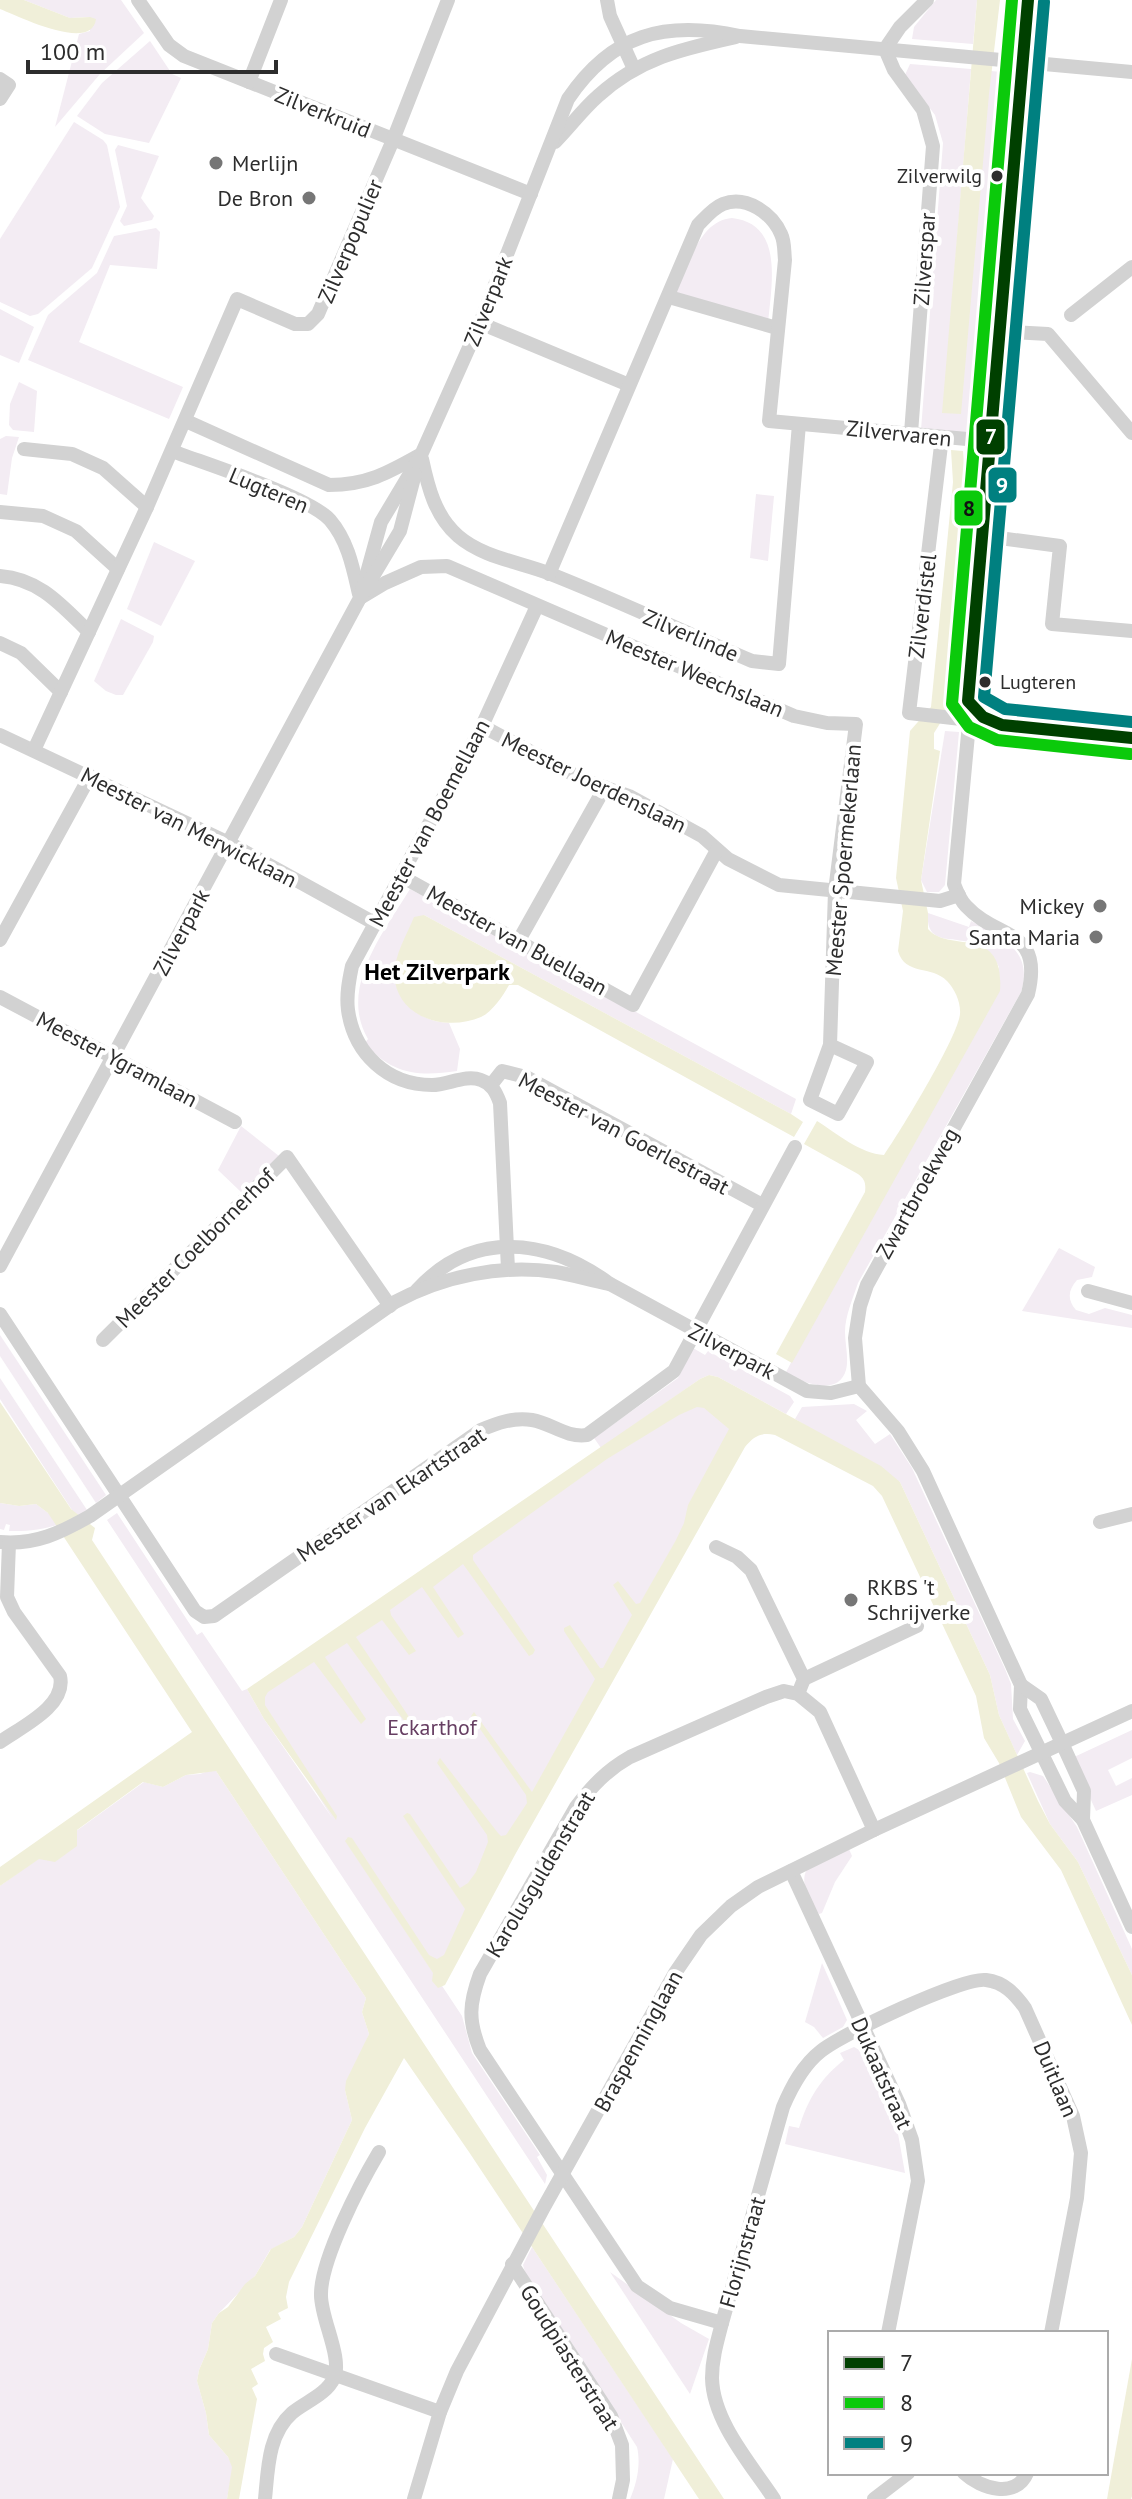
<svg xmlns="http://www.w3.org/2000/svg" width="1132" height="2499" font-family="'PT Sans',sans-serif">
	<rect width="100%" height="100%" fill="#fff"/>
	<g fill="#f3ecf3">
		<path d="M24,0H121L144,33L100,74L55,127L79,34L90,31V17L70,18Z"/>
		<path d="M936,0H977L973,44L912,39L914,27Z"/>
		<path d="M150,41L172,74L181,78L149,143L105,134L77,116L102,83Z"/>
		<path d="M910,64L971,69L943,413L991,71L1001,72L1006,86L975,429L962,435L921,430L943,143L935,115L905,75Z"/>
		<path d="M74,122L103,140L107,145L120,207L92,268L38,314L30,316L0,302V239Z"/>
		<path d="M118,145L159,156L141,198L154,216L152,220L124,226L120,221L127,206L115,150Z"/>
		<path d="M732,218C785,224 771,286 768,324L674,298C686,272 698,220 732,218Z"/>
		<path d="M156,228L160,232L157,269L110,265L79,342L183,387L169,419L28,360L48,315L97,273L114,236Z"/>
		<path d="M0,309L34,327L19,363L0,355Z"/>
		<path d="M19,382L37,391L34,432L13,430L9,425L10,404Z"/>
		<path d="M6,436L19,437L12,458L7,495L0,494V439Z"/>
		<path d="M756,494L774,496L768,561L750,558Z"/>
		<path d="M154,542L195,561L161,626L127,609Z"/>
		<path d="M121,619L154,636L153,642L123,695H116L106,691L94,681Z"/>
		<path d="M945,731L959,732L945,885L939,892H927L921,880Z"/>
		<path d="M410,889L796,1099L791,1114L424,915L395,981C403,1006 422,1022 449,1023L460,1049L457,1071C418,1077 391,1074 365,1043L368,1039C338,988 384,932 410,889Z"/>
		<path d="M928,913L969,927L971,921C1001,937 1034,950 1021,992L858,1283C853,1298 845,1316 845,1332C845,1344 849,1358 846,1370C838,1398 801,1381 785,1374L999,967C995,959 990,951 982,947C959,933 925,950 928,913Z"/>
		<path d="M241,1126L279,1156L242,1193L218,1170Z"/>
		<path d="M1059,1248L1095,1267L1092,1277L1077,1280C1068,1290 1067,1300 1076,1310L1089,1314L1105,1308L1132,1315V1328L1022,1311Z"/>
		<path d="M0,1335L106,1495L96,1503L0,1356Z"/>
		<path d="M693,1348L705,1355L708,1351L790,1396L794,1402L786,1414L718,1377L709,1375L700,1379L601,1448L594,1438L678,1378Z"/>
		<path d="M0,1378L87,1510C65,1526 36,1532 9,1531L10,1525L6,1524L4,1530L0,1529V1503L19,1506L36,1504L48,1513L72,1510L0,1399Z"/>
		<path d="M711,1384L759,1412L442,1981L346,1841L462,2016L472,2053L540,2155L537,2157L547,2175L545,2184L107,1520L117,1513L197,1635L202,1632L242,1691L247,1689L264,1719L333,1819L250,1689Z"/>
		<path d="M854,1404L867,1411L856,1420L875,1444L890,1434L912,1468L1005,1669L1011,1684L1013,1719L1025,1741L1017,1755L999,1715L990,1675L900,1482L795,1419L802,1407Z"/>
		<path d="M1132,1730V1758L1108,1770L1116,1786L1132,1778V1795L1096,1811L1072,1758Z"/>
		<path d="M211,1770L216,1771L366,1998L362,2012L369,2034L345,2090L352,2120L302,2227L294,2237L270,2250L255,2276L219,2313L212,2323L208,2349L199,2370L197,2381L206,2413L209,2435L228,2457L233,2467L227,2499H0V1886L144,1782L163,1787L186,1775L200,1774Z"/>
		<path d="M1030,1772L1043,1776L1077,1827L1132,1949V1975L1078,1862L1050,1824L1027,1773Z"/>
		<path d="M849,1849L852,1856L835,1882L822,1913L819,1914C810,1902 798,1881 808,1868Z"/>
		<path d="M822,1963L847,2020L843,2027L823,2038L814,2027L805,2022Z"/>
		<path d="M854,2047L861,2051L897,2128L905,2173L785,2144L789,2126L799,2128C808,2099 820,2079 844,2060L840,2053Z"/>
		<path d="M532,2247L673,2459L664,2499H630C637,2483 641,2464 637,2447L525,2272L523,2265Z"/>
		<path d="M610,2272L681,2323L709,2339L690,2394Z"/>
	</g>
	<g fill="#f0efd9">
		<path d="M0,0H24L70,18L90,17L96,19C92,53 18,16 0,9Z"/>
		<path d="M977,0H1000L989,94L961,414L942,413Z"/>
		<path d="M951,450L963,451L968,515L949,709L934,733V749L940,751L921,880L928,913V929C949,954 1005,923 1000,991L792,1363L776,1354L865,1192C866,1184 865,1179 858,1174L804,1144L817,1121C836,1133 861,1154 884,1155C900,1132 958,1037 960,1014C961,1003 955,989 947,981C932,965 905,976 898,951L903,911L896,878L910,731L931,707L953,482Z"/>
		<path d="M424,915L791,1114L803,1122L794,1137L518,985H509C503,996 492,1012 481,1017C449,1031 402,1020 395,982C391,960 406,937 414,917Z"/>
		<path d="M709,1375L718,1377L881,1466L900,1482L990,1675L999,1715L1038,1801L1050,1824L1078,1862L1132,1975V2025L1061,1870L1021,1817L999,1763L984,1738L976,1696L882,1496L873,1486L775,1435C761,1432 754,1436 745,1447L516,1853L445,1985L438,1988L432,1981L433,1973L345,1841L348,1837L352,1838L429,1955L437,1959L444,1955L465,1909L403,1816L407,1813L410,1814L460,1888L468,1883L476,1872L488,1842L487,1835L437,1763L440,1758L498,1833L501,1836L506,1835L527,1803L526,1795L471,1716L474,1712L532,1792L595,1679L564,1631V1628L570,1625L600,1668H603L632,1615L613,1585L618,1581L636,1604L640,1603L676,1540L684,1523L688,1505L729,1429L704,1408L697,1407L679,1415L607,1459L473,1555V1560L535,1650L533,1654L529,1656L463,1564L433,1587L464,1634L458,1638L422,1587L390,1610L391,1615L416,1651L409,1655L382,1620L356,1637L411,1720L412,1723L408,1726L347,1643L325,1657L366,1719L361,1724L314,1662L268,1692L265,1697V1705L337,1816L336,1820L264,1719L247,1689L700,1379Z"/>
		<path d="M0,1402L71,1509L95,1528L92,1540L724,2499H699L469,2152L404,2058L365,2128L289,2282L286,2297L288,2308L278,2313L281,2319L266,2327L273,2342L264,2348L263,2354L265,2361L251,2369L258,2384L252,2388L257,2399L239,2499H227L232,2467L228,2457L209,2435L206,2413L197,2381L199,2370L208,2349L212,2323L219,2313L228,2307L245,2284L255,2276L271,2249L294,2237L302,2227L352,2120L345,2090L346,2081L369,2034L362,2012L366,1998L216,1771L186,1775L163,1787L143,1782L77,1830V1846L55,1862L39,1859L0,1886V1867L192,1732L48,1513L36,1504L19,1506L0,1503Z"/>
		<path d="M1132,2359V2496L1131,2499H1107Z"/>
	</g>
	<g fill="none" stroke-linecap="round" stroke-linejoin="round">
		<g stroke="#d2d2d2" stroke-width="14">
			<path d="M138,0L169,45L184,56L531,194"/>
			<path d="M607,0L610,16L634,69"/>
			<path d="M0,79L9,85L0,99"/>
			<path d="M249,82L281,0"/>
			<path d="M555,142C570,127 582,110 598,96C640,58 682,49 736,37"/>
			<path d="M669,297L777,328"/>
			<path d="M1071,315L1132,267"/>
			<path d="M480,323L629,385"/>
			<path d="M1010,332L1048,334L1132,433"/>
			<path d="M186,421L329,485C367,485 388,473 420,455"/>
			<path d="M911,433L933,146L923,110L894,70L885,49L900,27L927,0"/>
			<path d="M942,437L909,713L970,720"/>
			<path d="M24,449L72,454L103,468L147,507"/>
			<path d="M172,451C206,464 310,497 330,520C348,541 353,568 359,594"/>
			<path d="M422,459C428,487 435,516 458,536C482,557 519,562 548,573C617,600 684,632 752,661L779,664L799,424"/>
			<path d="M0,512L43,516L76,531L118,569"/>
			<path d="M992,537L1060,546L1052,624L1132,631"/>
			<path d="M549,574L698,225C705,218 713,208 723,204C746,195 772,213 781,234C785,242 784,252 785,260L769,421L1000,442"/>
			<path d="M0,576C40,579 62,606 89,632"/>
			<path d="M360,598L381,522L421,455L480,323L568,99C612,34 664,20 740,36L1132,72"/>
			<path d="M360,598L385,583L421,567L447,566L794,716L827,723L856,724L835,891L830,1045L867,1062L838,1114L810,1100L830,1045"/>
			<path d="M0,643L21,653L61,692"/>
			<path d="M980,715L970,720L969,724L954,884C957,892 960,900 966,906C997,940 1044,928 1028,994L867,1285L860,1306L855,1338L859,1386L898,1431L923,1471L1021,1685L1020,1709L1065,1801L1083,1820L1132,1927"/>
			<path d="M482,726L584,780L629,796L702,836L728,859L779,885L940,901L959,895"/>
			<path d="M0,735L229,843L376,924"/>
			<path d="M34,750L147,507L237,299L295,324H308L318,314L393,140L448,0"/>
			<path d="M401,876L633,1005L717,850"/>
			<path d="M0,940L90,776"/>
			<path d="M519,940L605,787"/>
			<path d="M0,997L235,1122"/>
			<path d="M491,1085L502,1071L526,1077L762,1205"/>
			<path d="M0,1266L360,598L400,531L415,474"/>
			<path d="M508,1269L500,1103C496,1092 492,1084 481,1080C466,1074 448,1085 432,1085C387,1085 354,1053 348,1010C346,995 349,980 352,966L482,726L537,606"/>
			<path d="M417,1290C473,1229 548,1238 610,1284L807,1391L831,1393L859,1386"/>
			<path d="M1088,1291L1132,1303"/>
			<path d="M0,1314L195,1611L204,1617L214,1616L481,1430C497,1423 514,1417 532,1420C551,1423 566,1438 587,1435L674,1371L795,1147"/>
			<path d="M103,1340L287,1157L390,1306"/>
			<path d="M1100,1522L1132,1514"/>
			<path d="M0,1542C36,1545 60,1533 90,1516L395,1302C444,1276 501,1264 556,1272C574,1275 592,1281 610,1284"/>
			<path d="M716,1547L737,1557L751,1570L804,1679L798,1694"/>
			<path d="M804,1679L917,1626"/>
			<path d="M1021,1685L1041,1699L1062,1743L1084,1791L1083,1820"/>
			<path d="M0,1742C21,1727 67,1706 60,1676L14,1612L7,1597L9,1543"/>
			<path d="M791,1871L899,2104L912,2140L918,2181L888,2333"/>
			<path d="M512,2264L611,2416L622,2445L623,2480L619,2499"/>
			<path d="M722,2323L670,2308L637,2286L480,2050C468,2020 469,2004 480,1974L576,1807C592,1786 607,1770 630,1757L766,1697L784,1691L798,1694L820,1712L874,1830"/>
			<path d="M276,2354L440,2412"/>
			<path d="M964,2473C981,2489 1016,2499 1027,2473"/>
			<path d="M265,2499C268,2469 268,2434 292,2413C305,2402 326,2395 334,2378C343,2358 320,2317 321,2294C321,2259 360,2184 379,2152"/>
			<path d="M414,2499L440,2412L457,2371L544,2207L675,1973L701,1935L731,1906L758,1887L874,1830L1132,1711"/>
			<path d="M774,2499C751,2464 713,2422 712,2378C712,2359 717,2342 722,2323L783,2107C792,2086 803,2065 821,2051C842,2034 962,1977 986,1980C1004,1982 1015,1994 1025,2008L1073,2116L1081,2153L1077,2198L1051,2333"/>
			<path d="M874,2499L908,2473"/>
		</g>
		<g stroke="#d2d2d2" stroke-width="18">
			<path d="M1028,0L1021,62L1018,132L968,701C976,715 988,721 1002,725L1132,738"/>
			<path d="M1029,127L1040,0"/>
		</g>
		<g stroke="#fff" stroke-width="18">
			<path id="bus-1" d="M1028,0L968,701L983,717L1002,725L1132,738"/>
		</g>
		<g stroke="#fff" stroke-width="18">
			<path id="bus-2" d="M1012,0L952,704L969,727L997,740L1130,754"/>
		</g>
		<g stroke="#fff" stroke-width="18">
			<path id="bus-3" d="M1044,2L984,697L1005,709L1132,722"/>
		</g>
		<use href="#bus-1" stroke="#004000" stroke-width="12"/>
		<use href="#bus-2" stroke="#0bca0b" stroke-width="12"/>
		<use href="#bus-3" stroke="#008080" stroke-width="12"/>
	</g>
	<g fill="#767676" stroke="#fff" stroke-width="3">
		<circle cx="216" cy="163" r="8"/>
		<circle cx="309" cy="198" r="8"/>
		<circle cx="1100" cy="906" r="8"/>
		<circle cx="1096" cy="937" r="8"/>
		<circle cx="851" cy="1600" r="8"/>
	</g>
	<g fill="#2d2d2d" stroke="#fff" stroke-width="3">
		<circle cx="997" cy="176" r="7"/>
		<circle cx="985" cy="682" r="7"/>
	</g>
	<g text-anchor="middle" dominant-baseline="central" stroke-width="8" stroke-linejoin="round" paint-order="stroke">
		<g font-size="20" fill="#2d2d2d" stroke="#fff" text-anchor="end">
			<text x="982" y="176">Zilverwilg</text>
			<text x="1000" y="682" text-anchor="start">Lugteren</text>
		</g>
		<g font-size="22" fill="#2d2d2d" stroke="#fff">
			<text transform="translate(323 112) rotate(22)">Zilverkruid</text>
			<text transform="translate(350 241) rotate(-67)">Zilverpopulier</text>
			<text transform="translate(924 259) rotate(-86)">Zilverspar</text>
			<text transform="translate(488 301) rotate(-68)">Zilverpark</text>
			<text transform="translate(899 433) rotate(6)">Zilvervaren</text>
			<text transform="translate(269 490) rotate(23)">Lugteren</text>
			<text transform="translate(922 606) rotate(-83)">Zilverdistel</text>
			<text transform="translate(691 635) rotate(23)">Zilverlinde</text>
			<text transform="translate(695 673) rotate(23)">Meester Weechslaan</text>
			<text transform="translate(594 782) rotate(26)">Meester Joerdenslaan</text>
			<text transform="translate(429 823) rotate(-62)">Meester van Boemellaan</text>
			<text transform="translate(189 827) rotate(27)">Meester van Merwicklaan</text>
			<text transform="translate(843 860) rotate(-85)">Meester Spoermekerlaan</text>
			<text transform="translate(181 932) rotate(-62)">Zilverpark</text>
			<text transform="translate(517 940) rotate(29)">Meester van Buellaan</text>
			<text transform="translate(117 1059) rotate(28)">Meester Ygramlaan</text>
			<text transform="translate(624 1133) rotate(28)">Meester van Goerlestraat</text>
			<text transform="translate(917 1193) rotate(-61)">Zwartbroekweg</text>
			<text transform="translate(195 1248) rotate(-45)">Meester Coelbornerhof</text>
			<text transform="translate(732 1351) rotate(28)">Zilverpark</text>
			<text transform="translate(391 1494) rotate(-34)">Meester van Ekartstraat</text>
			<text transform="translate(540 1874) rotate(-59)">Karolusguldenstraat</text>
			<text transform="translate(638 2041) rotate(-61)">Braspenninglaan</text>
			<text transform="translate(882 2073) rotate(66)">Dukaatstraat</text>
			<text transform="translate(1056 2079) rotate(67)">Duitlaan</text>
			<text transform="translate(742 2252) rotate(-74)">Florijnstraat</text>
			<text transform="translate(570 2357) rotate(58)">Goudpiasterstraat</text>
		</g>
		<g font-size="22" fill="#2d2d2d" stroke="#fff" text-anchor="end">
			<text x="232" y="163" text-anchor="start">Merlijn</text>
			<text x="293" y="198">De Bron</text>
			<text x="1084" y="906">Mickey</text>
			<text x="1080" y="937">Santa Maria</text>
			<text x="867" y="1587" text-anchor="start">RKBS 't<tspan x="867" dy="25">Schrijverke</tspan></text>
		</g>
		<g font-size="22" fill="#663e62" stroke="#fff">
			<text x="432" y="1727">Eckarthof</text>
		</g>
		<g font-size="24" font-weight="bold" fill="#000" stroke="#fff">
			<text x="437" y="971">Het Zilverpark</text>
		</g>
	</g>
	<g stroke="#fff" stroke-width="3">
		<rect x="975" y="418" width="31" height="38" rx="8" fill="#004000"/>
		<rect x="987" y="466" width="31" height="38" rx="8" fill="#008080"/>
		<rect x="953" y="489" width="31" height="38" rx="8" fill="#0bca0b"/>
	</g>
	<g font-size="22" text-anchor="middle" font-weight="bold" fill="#fff">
		<text x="991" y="444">7</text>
		<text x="1002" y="493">9</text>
	</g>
	<g font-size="22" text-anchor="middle" font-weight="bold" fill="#111">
		<text x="969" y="516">8</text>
	</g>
	<rect x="828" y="2331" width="280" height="144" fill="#ffffff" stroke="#ababab" stroke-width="2"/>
	<rect x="844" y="2357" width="40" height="12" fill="#004000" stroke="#ababab" stroke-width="2"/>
	<text x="900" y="2371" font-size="24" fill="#2d2d2d">7</text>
	<rect x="844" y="2397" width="40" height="12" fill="#0bca0b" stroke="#ababab" stroke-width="2"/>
	<text x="900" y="2411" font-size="24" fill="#2d2d2d">8</text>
	<rect x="844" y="2437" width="40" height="12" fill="#008080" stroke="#ababab" stroke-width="2"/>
	<text x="900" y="2451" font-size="24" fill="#2d2d2d">9</text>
	<path d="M28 60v12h248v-12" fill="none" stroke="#2d2d2d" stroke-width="4"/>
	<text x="40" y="60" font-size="24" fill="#2d2d2d" stroke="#ffffff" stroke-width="6" paint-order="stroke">100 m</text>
</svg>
